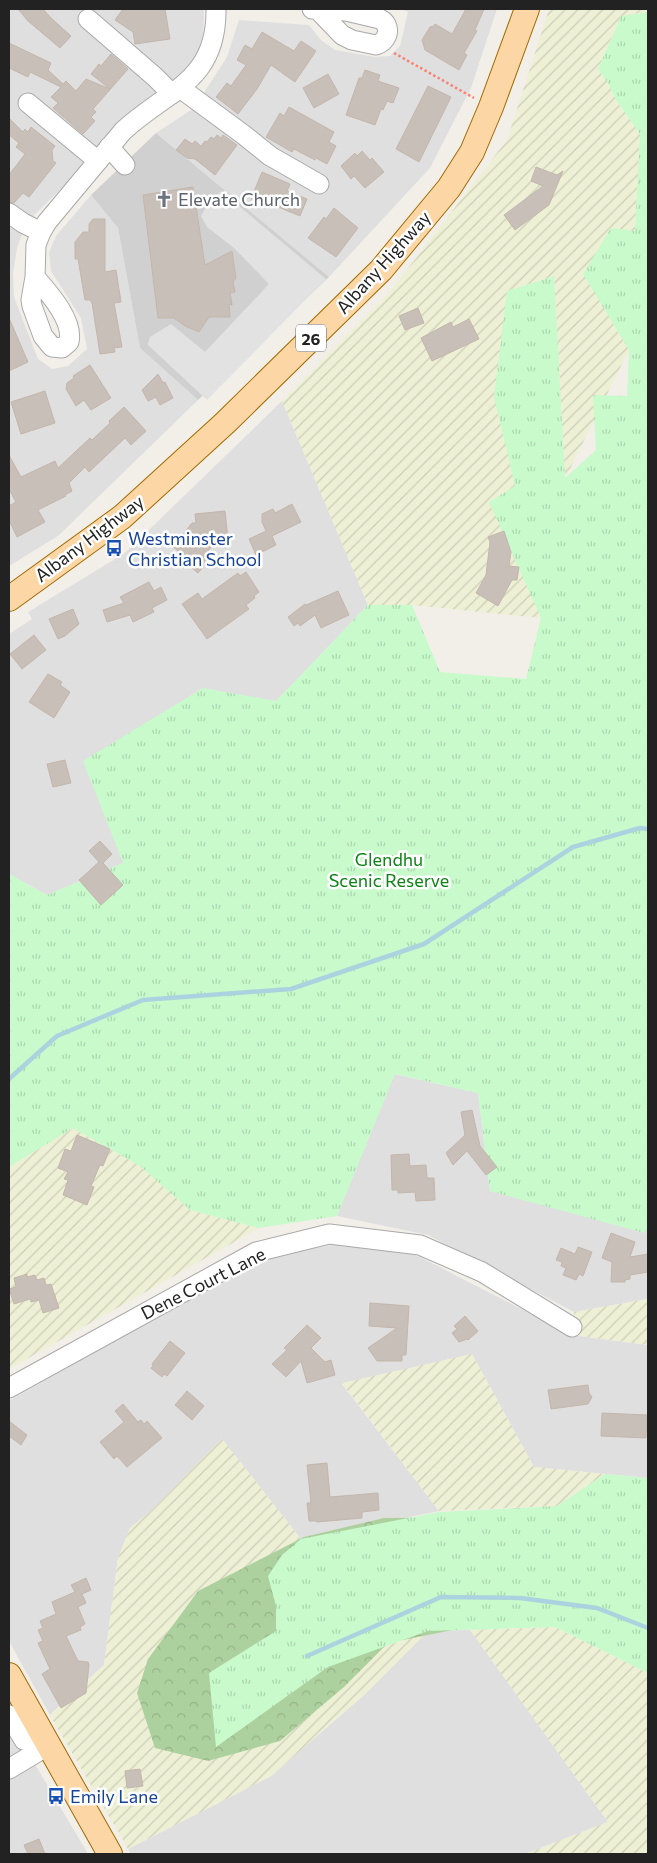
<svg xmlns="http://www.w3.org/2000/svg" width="657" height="1863" font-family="Commissioner,sans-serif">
	<defs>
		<pattern id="farmland-furrows" width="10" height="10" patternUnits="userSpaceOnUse" patternTransform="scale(1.25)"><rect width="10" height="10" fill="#eef0d5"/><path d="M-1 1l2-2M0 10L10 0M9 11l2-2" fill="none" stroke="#ccceb7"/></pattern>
		<pattern id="forest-crowns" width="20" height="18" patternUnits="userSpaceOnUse" patternTransform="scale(1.25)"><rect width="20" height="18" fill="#add19e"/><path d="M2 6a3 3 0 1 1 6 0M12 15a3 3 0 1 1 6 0" fill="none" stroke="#95b388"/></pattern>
		<pattern id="park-tufts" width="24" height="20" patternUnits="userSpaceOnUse" patternTransform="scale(1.25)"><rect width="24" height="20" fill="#c8facc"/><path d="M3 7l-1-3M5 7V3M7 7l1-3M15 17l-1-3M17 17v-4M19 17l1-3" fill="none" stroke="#acd6af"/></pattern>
	</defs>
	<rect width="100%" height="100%" fill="#f2efe9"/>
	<g fill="#e0dfdf">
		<path d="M9,9H204L203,46L189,79L139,113L26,223L17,248L13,273L14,297L38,359L52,369L68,366L87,349L81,318L51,271L49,252L56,236L91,195L118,228L140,348L198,400L58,536L9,566Z"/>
		<path d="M402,9H497L471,88L430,168L329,277L156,133L194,108L227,57L239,20L309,25L321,40L335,50L375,57L390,56L400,46L408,12Z"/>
		<path d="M282,401L368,605L123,863L47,895L9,874V634L32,619L28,612L125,553Z"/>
		<path d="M394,1074L478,1093L490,1191L648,1227V1299L574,1312L428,1235L337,1216Z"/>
		<path d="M341,1243L416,1255L572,1335L648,1345V1478L534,1467L472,1354L342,1384L439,1511L301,1539L222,1439L151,1511L130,1528L118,1558L104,1665L50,1715L9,1641V1401L258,1260Z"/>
		<path d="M470,1630L608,1822L525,1854H131L128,1849L271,1776L364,1695L428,1631Z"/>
		<path d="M9,1719L23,1744L88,1854H9Z"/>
	</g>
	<path fill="#d0d0d0" d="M156,133L329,277L198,400L140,348L118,228L91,195Z"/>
	<g fill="url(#farmland-furrows)">
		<path d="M549,9H648V12L621,16L598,69L608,83L618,103L640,133L629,350L565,479L554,276L507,291L515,486L541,618L412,605H368L282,401L388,294L507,140Z"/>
		<path d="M73,1128L140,1166L190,1210L259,1228L9,1369V1167Z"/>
		<path d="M648,1299V1345L572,1335L574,1312Z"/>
		<path d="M472,1354L534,1467L605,1474L557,1506L439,1511L342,1383Z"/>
		<path d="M222,1439L301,1539L328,1667L428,1631L364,1695L271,1776L128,1849L50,1715L104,1665L118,1558L130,1528L151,1511Z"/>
		<path d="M555,1627L648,1673V1854H525L608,1822L470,1630Z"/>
	</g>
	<path fill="url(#forest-crowns)" d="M487,1517L629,1635L507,1619L388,1643L344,1687L280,1741L208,1761L155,1748L137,1693L148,1659L198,1591L304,1537L384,1518Z"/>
	<g fill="url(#park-tufts)">
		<path d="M648,12V1227L644,1233L490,1191L478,1093L395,1074L337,1216L259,1228L190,1210L140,1166L73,1128L9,1167V874L47,895L123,863L83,761L203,688L276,701L368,605H412L440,672L526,679L541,618L489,502L515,486L494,397L507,291L554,276L565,478L596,450L593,395L627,396L629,350L583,274L611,228L635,231L640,134L616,100L608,83L598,69L621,16Z"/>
		<path d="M605,1474L648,1478V1673L555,1627L428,1631L328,1667L216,1747L209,1673L276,1631V1606L268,1576L282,1555L301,1539L439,1512L557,1506Z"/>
	</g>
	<path fill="#e2e2e2" d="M221,191L326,279L207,400L148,345V343L150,337L171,324L205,352L269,284L234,248L207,227L201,216L207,206Z"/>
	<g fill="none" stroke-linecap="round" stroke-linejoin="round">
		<g stroke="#aad3df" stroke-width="4.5">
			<path d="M9,1079L57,1036L143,1000L291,989L424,944L573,847L640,828L648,829"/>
			<path d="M307,1656L441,1597L520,1598L597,1608L648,1628"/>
		</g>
	</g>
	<g fill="#c7bfb8" stroke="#c4b6ab">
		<path d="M18,9H43L51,18L71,36L60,48L28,21Z"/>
		<path d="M123,9H165L170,39L135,44L133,32L115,20Z"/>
		<path d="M466,9H484L475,30L477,31L464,53L467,55L459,70L425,50L422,40L430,27L434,26L435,24L452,34Z"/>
		<path d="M262,32L294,51L301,41L316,51L295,82L271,65L257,89L238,114L216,97L227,83L231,86L246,65L237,60L245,45L252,49Z"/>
		<path d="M9,43L51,63L48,70L63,84L66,81L76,91L86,79L110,89L91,74L99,64L101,66L111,54L128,69L93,109L96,112L91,117L95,121L83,134L53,108L58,103L51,97L61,87L30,72L28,77L9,68Z"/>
		<path d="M365,70L380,75L378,81L399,88L393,103L387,101L383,110L381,109L375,125L346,115L359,78H362Z"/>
		<path d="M328,74L339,94L314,108L303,88Z"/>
		<path d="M428,86L451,97L419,162L396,149Z"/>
		<path d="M289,107L334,132L329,142L336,146L327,164L316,158L315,160L294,149L292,152L266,137L280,113L284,116Z"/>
		<path d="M9,118L23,132L25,129L28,132L31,127L55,146L52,150L53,161L56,163L29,197L23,193L14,203L9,202V175L25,154L16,147L19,143L9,135Z"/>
		<path d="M217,135L221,138L223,135L237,145L215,175L195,159L187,158L176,150L185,139L192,144L195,141L201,146L205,141L207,142L211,137L214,139Z"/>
		<path d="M362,151L370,160L372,158L384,172L365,188L354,176L351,179L341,166L355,153L357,156Z"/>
		<path d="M536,167L557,175L563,171L549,205L515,230L504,215L543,186L531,181Z"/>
		<path d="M262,172L290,184L287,191L307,199L300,216L271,204L270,207L251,199Z"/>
		<path d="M193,187L205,265L232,251L236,278L233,282L235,292L230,293L232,305L229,304L230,317H209L199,332L185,326L174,318H158L143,195Z"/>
		<path d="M334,208L358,228L336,257L308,238L324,217L326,219Z"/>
		<path d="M93,219H105V272L116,270L121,302L114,303L122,347L114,348L115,352L100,354L92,303L90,300H85L78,259H75V242L83,232H89V224Z"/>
		<path d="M418,308L424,323L405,330L399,316Z"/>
		<path d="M9,318L28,362L9,371Z"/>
		<path d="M469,319L479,339L432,361L421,338L451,322L453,327Z"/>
		<path d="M90,365L111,398L91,410L84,400L76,406L66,389L67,383L74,378L73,376Z"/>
		<path d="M158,374L163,383L165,382L173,398L160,405L156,397L148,401L142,390Z"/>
		<path d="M45,391L55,423L21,434L11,402Z"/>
		<path d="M124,407L146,431L131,445L125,438L89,472L85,467L69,483L72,491L65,495L66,496L38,510L45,522L17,537L9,520V506L16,502L9,489V455L21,477L55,461L58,468L90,438L92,440L110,423L109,421Z"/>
		<path d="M292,504L301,522L272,536L276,545L256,555L249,539L266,531L262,522V514L273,509L275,513Z"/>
		<path d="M225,511L228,540L214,543L203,558L208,561L198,573L186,563L189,559L173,547L192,523H196L195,514Z"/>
		<path d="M504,531L511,552L509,566L519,567L517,580H512L498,606L476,593L486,575L490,542L488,537Z"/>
		<path d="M246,572L259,592L254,596L255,598L246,605L249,609L207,639L182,604L198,593L202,599L238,573L240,576Z"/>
		<path d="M149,582L154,591L161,587L167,600L152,608L154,612L133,622L130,615L107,622L103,610L124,603L120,597Z"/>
		<path d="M338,591L349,615L321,628L315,615L300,626L298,623L294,626L288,617L305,604L306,605Z"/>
		<path d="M73,609L79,624L65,636L58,639L49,619Z"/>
		<path d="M34,635L46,650L22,669L10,654Z"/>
		<path d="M48,674L62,682L60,685L70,692L54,718L29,702Z"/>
		<path d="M65,760L71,783L53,787L47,764Z"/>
		<path d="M100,841L112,854L103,863L123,885L101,905L79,880L99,862L89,851Z"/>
		<path d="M472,1110L480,1146L497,1167L486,1175L467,1151L453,1165L446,1153L465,1135L461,1112Z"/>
		<path d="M77,1135L110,1149L103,1166L100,1165L91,1186L94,1187L87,1205L63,1195L68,1180L64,1179L68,1172L58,1168L65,1149L71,1151Z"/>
		<path d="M409,1154L410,1166L426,1165L427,1178H434L435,1200L416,1201L415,1192L398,1193V1190H392L391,1155Z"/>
		<path d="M611,1233L635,1242L630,1257L648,1254V1272L630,1275V1279L625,1280V1282H611L612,1262L602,1258Z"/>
		<path d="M578,1247L592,1252L583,1276L579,1274L576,1280L563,1275L566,1268L561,1266L562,1262L556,1260L561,1248L575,1254Z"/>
		<path d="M27,1274V1277L35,1275L37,1280L44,1278L46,1285L51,1284L59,1308L43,1313L39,1300L31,1302L30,1299L14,1304L9,1289L16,1287L14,1278Z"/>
		<path d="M370,1303L409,1306L406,1355H402V1361H377L368,1348L397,1328L369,1326Z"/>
		<path d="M465,1316L478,1331L468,1340L467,1339L459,1342L452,1333L457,1329L454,1326Z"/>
		<path d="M307,1325L321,1338L311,1348L325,1362L331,1360L335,1375L307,1383L301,1361L286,1377L272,1364L287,1350L284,1348Z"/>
		<path d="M170,1341L185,1353L167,1376L164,1374L162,1377L151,1368L153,1366L152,1364Z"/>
		<path d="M588,1385L589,1393L592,1397L588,1404L551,1409L548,1390Z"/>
		<path d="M187,1391L204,1406L192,1420L175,1405Z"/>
		<path d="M123,1404L138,1422L141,1420L144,1424L147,1421L162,1438L127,1467L117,1456L114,1459L100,1442L124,1422L115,1411Z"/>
		<path d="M602,1413L647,1415L646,1438L601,1436Z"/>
		<path d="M9,1421L27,1435L21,1445L9,1436Z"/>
		<path d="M327,1463L330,1497L378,1493L379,1510L362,1512V1518L317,1522L316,1521H309L307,1503H311L307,1465Z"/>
		<path d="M86,1578L91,1590L82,1594L86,1603L78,1607L85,1624L80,1627L81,1630L66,1636L78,1661L88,1662L89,1665L86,1693L61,1708L42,1674L50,1669L38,1643L43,1641L38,1630L43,1628L40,1621L56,1614L52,1602L75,1592L71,1585Z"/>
		<path d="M140,1769L143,1786L127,1788L125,1771Z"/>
		<path d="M39,1839L45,1854H28L24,1845Z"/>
	</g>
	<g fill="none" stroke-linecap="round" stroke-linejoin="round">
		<g stroke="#a9a9a9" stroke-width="21">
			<g id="minor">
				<path d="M312,9L346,11L380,19C392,25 389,41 376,45L352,40L342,35L318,10"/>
				<path d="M88,19L155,77L172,94"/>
				<path d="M180,88L244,135L270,156L319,184"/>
				<path d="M28,103L98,161"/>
				<path d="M109,147L125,165"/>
				<path d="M9,213L23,223L41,232"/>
				<path d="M35,277C48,292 74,320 69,342L62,348L52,347L43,336L32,306L31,300L35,277L36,245L41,232L47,222L123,131C167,90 217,82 216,9"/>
				<path d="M9,1388L256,1252L329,1234L420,1245L482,1272L572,1327"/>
				<path d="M9,1715L24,1740L31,1741L42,1734"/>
				<path d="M9,1769L49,1745"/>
			</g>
		</g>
		<g stroke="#a06b00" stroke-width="26">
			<g id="major">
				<path d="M9,599L122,517L225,423L381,270L449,188L472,152L491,107L527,9"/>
				<path d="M9,1675L110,1854"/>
			</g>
		</g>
		<path stroke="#fa8072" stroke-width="2.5" stroke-dasharray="2.5 2.5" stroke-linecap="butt" d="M394,53L474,98"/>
		<use href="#minor" stroke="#fff" stroke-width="19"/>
		<use href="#major" stroke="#fcd6a4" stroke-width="24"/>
	</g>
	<defs>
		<g id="church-bare" transform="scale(1.35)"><path d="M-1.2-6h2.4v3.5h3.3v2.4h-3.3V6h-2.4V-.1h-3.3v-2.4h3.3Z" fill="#6b7280" stroke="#fff" stroke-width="2.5" paint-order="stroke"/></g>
		<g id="bus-bare" transform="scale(1.35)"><path d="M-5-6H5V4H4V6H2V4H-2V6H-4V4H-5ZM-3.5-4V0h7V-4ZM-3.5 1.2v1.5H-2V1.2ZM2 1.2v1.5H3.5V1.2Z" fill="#1a4fb4" stroke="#fff" stroke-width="2.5" paint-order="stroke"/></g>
	</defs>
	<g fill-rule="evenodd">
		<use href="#church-bare" x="164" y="199"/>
		<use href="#bus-bare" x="114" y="548"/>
		<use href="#bus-bare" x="56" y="1796"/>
	</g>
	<g text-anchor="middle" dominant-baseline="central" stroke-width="5" stroke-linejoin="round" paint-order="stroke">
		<rect fill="#fff" stroke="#646464" stroke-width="1" x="296" y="324.5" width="30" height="27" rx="4"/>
		<g font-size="16" font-weight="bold" fill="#222">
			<text x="311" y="338">26</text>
		</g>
		<g font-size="18" fill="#5b616d" stroke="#fff" text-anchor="start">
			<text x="178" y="199">Elevate Church</text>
		</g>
		<g font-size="18" fill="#222" stroke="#fff">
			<text transform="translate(383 262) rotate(-48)">Albany Highway</text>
			<text transform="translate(89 538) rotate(-37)">Albany Highway</text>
			<text transform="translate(203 1283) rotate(-27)">Dene Court Lane</text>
		</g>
		<g font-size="18" fill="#164399" stroke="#fff" text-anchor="start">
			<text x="128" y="538">Westminster<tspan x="128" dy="21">Christian School</tspan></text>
			<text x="70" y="1796">Emily Lane</text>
		</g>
		<g font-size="18" fill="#0c8416" stroke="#fff">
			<text x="389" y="859">Glendhu<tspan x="389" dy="21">Scenic Reserve</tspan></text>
		</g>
	</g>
	<rect width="657" height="1863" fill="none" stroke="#222222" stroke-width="20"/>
</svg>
